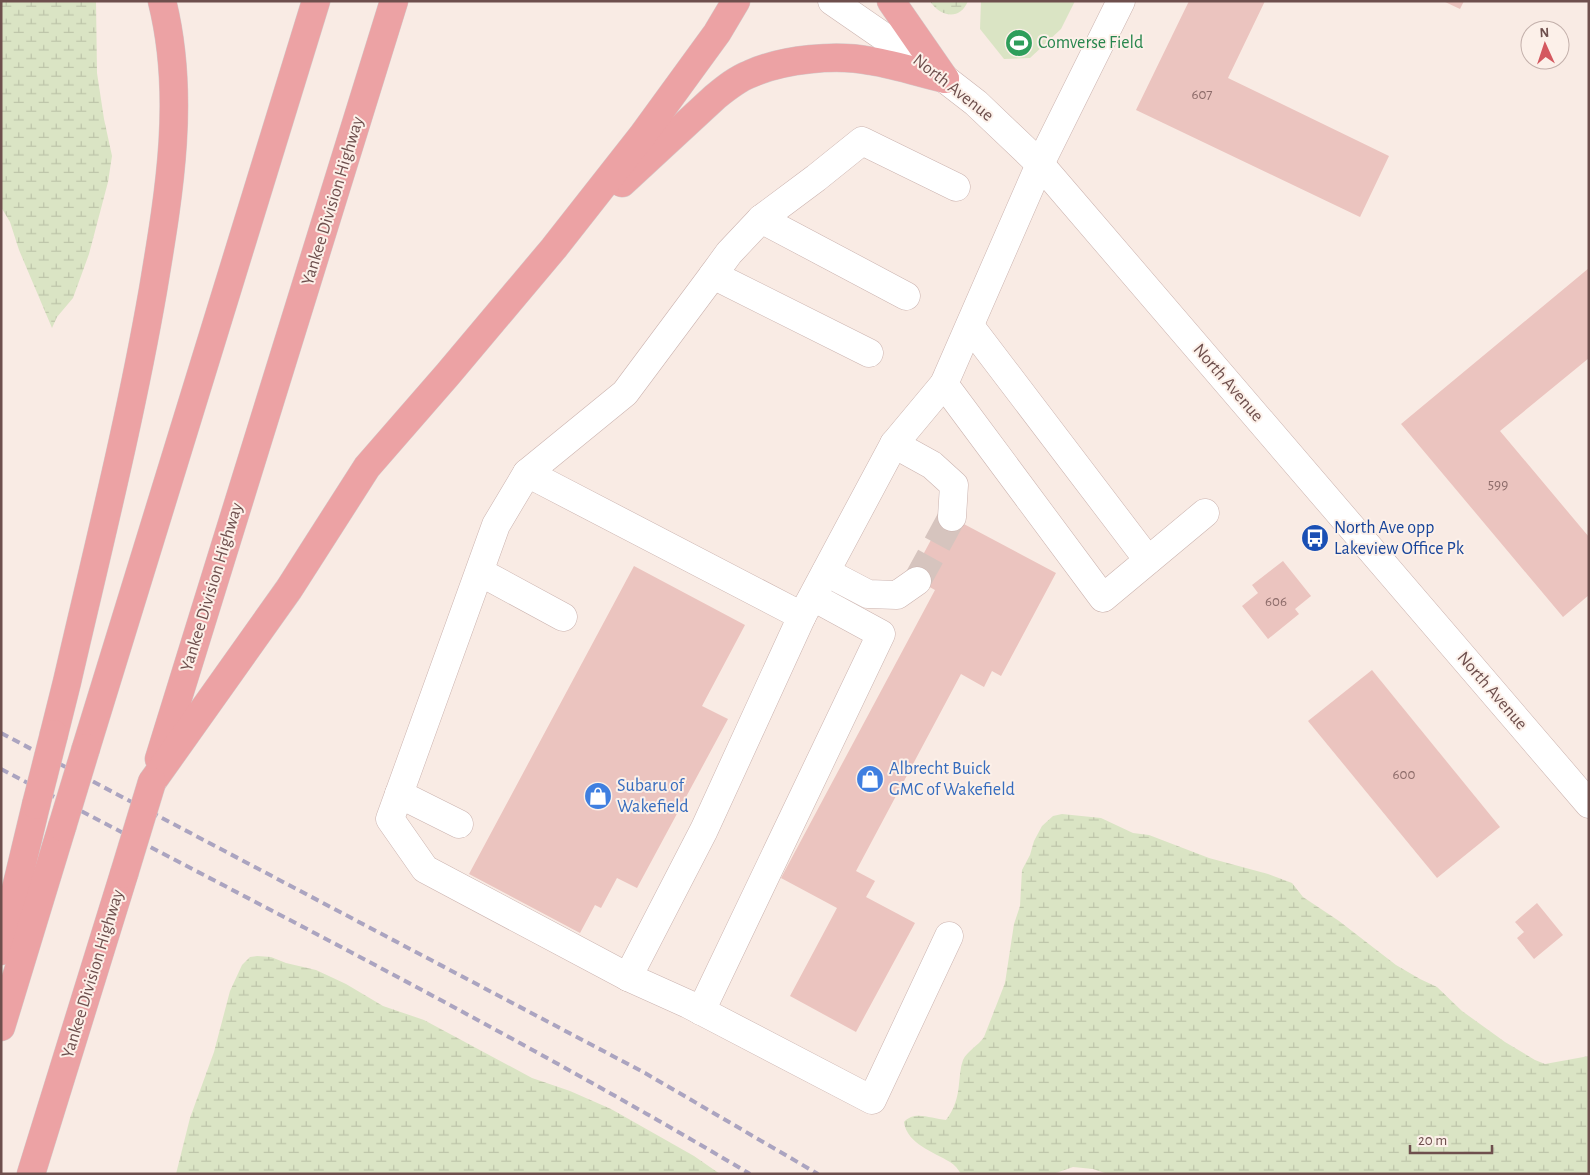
<svg xmlns="http://www.w3.org/2000/svg" width="1590" height="1175" font-family="'Alegreya Sans',sans-serif">
	<defs>
		<pattern id="wetland-marsh" width="20" height="14" patternUnits="userSpaceOnUse" patternTransform="scale(1.25)"><rect width="20" height="14" fill="#dae4c4"/><path d="M1 5h8M5 5V1M11 12h8M15 12V8" fill="none" stroke="#bec5aa"/></pattern>
	</defs>
	<rect width="100%" height="100%" fill="#f9ebe4"/>
	<g fill="url(#wetland-marsh)">
		<path d="M1,1H96L97,73L104,119L112,156L108,182L89,254L73,298L57,317L52,328L19,250L10,222L1,207Z"/>
		<path d="M930,1H968C960,21 940,17 930,1Z"/>
		<path d="M1062,814L1101,818L1133,833L1149,835L1209,858L1268,874L1292,883L1303,897L1339,921L1396,965L1420,979L1437,987L1462,1011L1505,1042L1535,1060L1545,1064L1589,1056V1174H1108L1093,1169L1073,1167L1053,1174H961C958,1169 955,1165 950,1162C934,1152 907,1144 904,1122C915,1110 931,1119 946,1120C954,1110 958,1097 959,1084C960,1076 960,1068 963,1060C967,1051 978,1046 984,1037L1005,983L1014,924L1020,906L1022,870L1030,855L1034,841L1042,826L1053,816Z"/>
		<path d="M257,956L271,957L286,963L316,970L346,984L383,1006L424,1020L532,1078L570,1091L611,1109L694,1156L720,1174H176L190,1118L214,1052L230,991L242,965L250,957Z"/>
	</g>
	<path fill="#dae4c4" d="M981,1H1075L1061,29L1030,58L1004,59L980,29Z"/>
	<g fill="#ebc4bf">
		<path d="M1189,1H1265L1228,78L1389,156L1360,217L1136,110Z"/>
		<path d="M1443,1H1464L1460,9Z"/>
		<path d="M1589,268V358L1500,431L1589,537V595L1563,617L1401,424Z"/>
		<path d="M945,514L1056,573L1001,676L992,671L984,687L961,674L856,871L875,881L866,897L915,923L856,1032L790,996L837,908L781,878L935,590L911,577Z"/>
		<path d="M1283,561L1311,596L1295,609L1299,614L1268,639L1242,606L1258,593L1252,585Z"/>
		<path d="M634,566L745,625L702,706L728,719L637,888L617,878L601,908L595,905L580,933L469,874Z"/>
		<path d="M1372,670L1500,827L1437,878L1308,721Z"/>
		<path d="M1537,903L1563,935L1534,959L1517,938L1524,932L1515,922Z"/>
	</g>
	<g fill="none" stroke-linecap="round" stroke-linejoin="round">
		<path stroke="#d6c4be" stroke-width="28" stroke-dasharray="28 14" stroke-linecap="butt" d="M917,581L952,517"/>
		<g stroke="#cbb3af" stroke-width="29">
			<g id="minor">
				<path d="M832,1L945,79L976,103L1040,164L1589,804"/>
				<path d="M761,219L906,296"/>
				<path d="M713,275L869,353"/>
				<path d="M970,326L1148,560"/>
				<path d="M944,384L1103,598L1205,513"/>
				<path d="M894,444L932,465L954,485L952,517"/>
				<path d="M527,473L496,525L390,819L425,869L628,977L688,1004L872,1100L949,936"/>
				<path d="M480,572L563,617"/>
				<path d="M826,572L868,594L897,595L917,581"/>
				<path d="M802,616L527,473L625,393L713,275L729,253L761,219L816,178L862,141L956,187"/>
				<path d="M399,794L459,824"/>
				<path d="M628,977L704,830L802,616L894,444L944,384L1040,164L1121,1"/>
				<path d="M701,1011L881,634L813,597"/>
			</g>
		</g>
		<g stroke="#d4caca" stroke-width="29">
			<g id="highway">
				<path d="M891,1L945,79"/>
				<path d="M622,183L715,97C726,88 737,79 750,74C783,59 836,54 871,61C896,65 920,73 945,79"/>
				<path d="M54,734L67,682C97,552 130,422 153,290C169,194 186,97 162,1"/>
				<path d="M86,748L316,1"/>
				<path d="M159,759L394,1"/>
				<path d="M152,782L289,589L367,467L448,374L554,248L642,136L717,33L736,1"/>
				<path d="M1,951L36,805"/>
				<path d="M1,1027L62,827"/>
				<path d="M31,1174L124,874"/>
			</g>
		</g>
		<use href="#minor" stroke="#fff" stroke-width="28"/>
		<use href="#highway" stroke="#eca2a4" stroke-width="28"/>
		<g stroke="#aba4c0" stroke-width="4" stroke-dasharray="8 5" stroke-linecap="butt">
			<path d="M1,733L645,1073L818,1174"/>
			<path d="M1,769C252,901 506,1029 750,1174"/>
		</g>
		<g stroke="#d4caca" stroke-width="29" stroke-linecap="butt">
			<g id="highway-bridge">
				<path d="M36,805L54,734"/>
				<path d="M62,827L86,748"/>
				<path d="M124,874L152,782"/>
			</g>
		</g>
		<use href="#highway-bridge" stroke="#eca2a4" stroke-width="28"/>
	</g>
	<defs>
		<g id="stadium-disc" transform="scale(1.4375)"><circle r="9.5" fill="#2e9e5b" stroke="#fcf0e9"/><path d="M0-5a6.5 5 0 1 0 0 10a6.5 5 0 1 0 0-10ZM-3.5-1.8h7v3.6h-7Z" fill="#fff"/></g>
		<g id="bus-disc" transform="scale(1.4375)"><circle r="9.5" fill="#1a4fb4" stroke="#fcf0e9"/><path d="M-5-6H5V4H4V6H2V4H-2V6H-4V4H-5ZM-3.5-4V0h7V-4ZM-3.5 1.2v1.5H-2V1.2ZM2 1.2v1.5H3.5V1.2Z" fill="#fff"/></g>
		<g id="shop-disc" transform="scale(1.4375)"><circle r="9.5" fill="#3f7fe0" stroke="#fcf0e9"/><path d="M-5-2.5h2.3a2.7 3.5 0 0 1 5.4 0H5L5.5 6h-11ZM-1.5-2.5h3a1.5 2.3 0 0 0-3 0Z" fill="#fff"/></g>
	</defs>
	<g fill-rule="evenodd">
		<use href="#stadium-disc" x="1019" y="43"/>
		<use href="#bus-disc" x="1315" y="538"/>
		<use href="#shop-disc" x="870" y="779"/>
		<use href="#shop-disc" x="598" y="796"/>
	</g>
	<g text-anchor="middle" dominant-baseline="central" stroke-width="4" stroke-linejoin="round" paint-order="stroke">
		<g font-size="15" fill="#8d6c6a">
			<text x="1202" y="94">607</text>
			<text x="1498" y="484">599</text>
			<text x="1276" y="601">606</text>
			<text x="1404" y="774">600</text>
		</g>
		<g font-size="18" fill="#27864d" stroke="#fcf0e9" text-anchor="start">
			<text x="1038" y="43">Comverse Field</text>
		</g>
		<g font-size="18" fill="#6e4f4d" stroke="#fcf0e9">
			<text transform="translate(953 88) rotate(38)">North Avenue</text>
			<text transform="translate(333 201) rotate(-73)">Yankee Division Highway</text>
			<text transform="translate(1228 383) rotate(49)">North Avenue</text>
			<text transform="translate(212 587) rotate(-73)">Yankee Division Highway</text>
			<text transform="translate(1492 691) rotate(49)">North Avenue</text>
			<text transform="translate(93 974) rotate(-73)">Yankee Division Highway</text>
		</g>
		<g font-size="18" fill="#164399" stroke="#fcf0e9" text-anchor="start">
			<text x="1334" y="528">North Ave opp<tspan x="1334" dy="21">Lakeview Office Pk</tspan></text>
		</g>
		<g font-size="18" fill="#366cbe" stroke="#fcf0e9" text-anchor="start">
			<text x="889" y="769">Albrecht Buick<tspan x="889" dy="21">GMC of Wakefield</tspan></text>
			<text x="617" y="786">Subaru of<tspan x="617" dy="21">Wakefield</tspan></text>
		</g>
	</g>
	<rect width="1590" height="1175" fill="none" stroke="#6e4f4d" stroke-width="5"/>
	<g transform="translate(1545 45) rotate(357)"><circle r="24" fill="#fcf0e9" stroke="#c3b0ab"/>
	<path d="M0-4L9 19L0 12L-9 19Z" fill="#d4585f"/>
	<text y="-8" font-size="14" font-weight="bold" text-anchor="middle" fill="#6e4f4d">N</text>
	</g>
	<path d="M1410 1145v8h82v-8" fill="none" stroke="#6e4f4d" stroke-width="2.5"/>
	<text x="1418" y="1145" font-size="15" fill="#6e4f4d" stroke="#fcf0e9" stroke-width="4" paint-order="stroke">20 m</text>
</svg>
